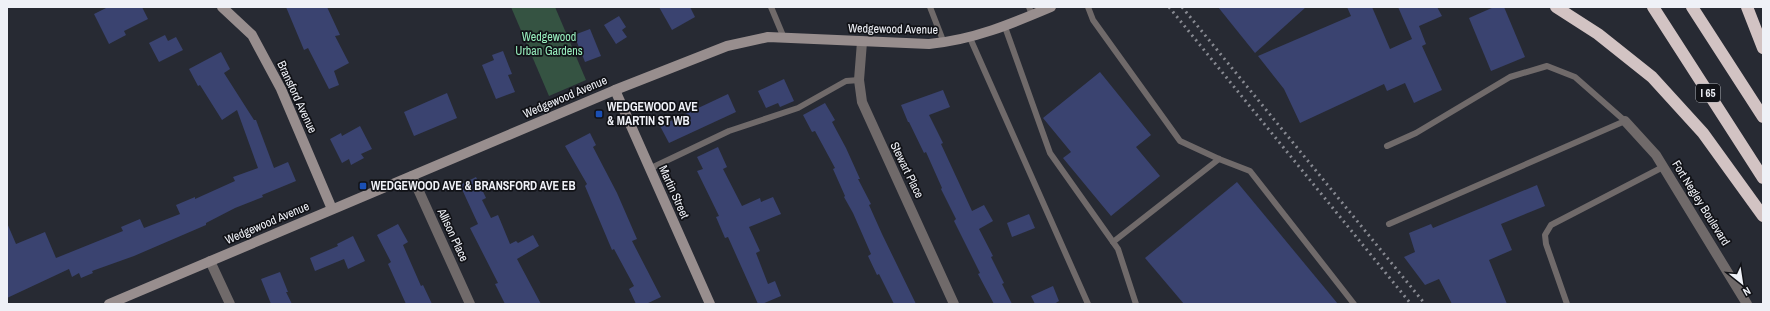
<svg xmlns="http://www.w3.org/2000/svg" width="1770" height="311" font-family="'Archivo Narrow',sans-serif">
	<rect width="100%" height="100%" fill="#272a33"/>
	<path fill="#355342" d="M511,7H555L586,80L549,96Z"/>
	<g fill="#3a4370">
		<path d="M108,7H142L148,19L124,31L126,35L109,44L94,14Z"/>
		<path d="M286,7H327L340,35L335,36L349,63L334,71L339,85L329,89L308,48L304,50Z"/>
		<path d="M659,7H690L695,17L672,30Z"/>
		<path d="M1218,7H1306L1255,53Z"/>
		<path d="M1347,7H1372L1390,49L1412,39L1398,7H1437L1442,16L1419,26L1426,44L1422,46L1442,90L1414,103L1405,83L1387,91L1384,84L1300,123L1284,89L1258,56L1351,16Z"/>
		<path d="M1494,7H1504L1525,57L1491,71L1469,18Z"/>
		<path d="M619,16L626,27L622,30L627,37L616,44L604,25Z"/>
		<path d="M590,29L601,56L585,62L574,35Z"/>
		<path d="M165,35L168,41L176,37L183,50L159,62L149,43Z"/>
		<path d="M503,51L512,74L508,75L515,92L496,99L482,65L494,60L492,55Z"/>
		<path d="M221,52L230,69L224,73L254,120H256L274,168L288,162L296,181L262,195L263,197L235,208L206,223V225L134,256L92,271L93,273L81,278L79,273L72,277L69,269L7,298V223L16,244L45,232L56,258L123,231L121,227L140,219L144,228L180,214L176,205L195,197V199L235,181L233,177L258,168L237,110L222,120L200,85L198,86L189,69Z"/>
		<path d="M1100,72L1151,135L1136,147L1160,176L1111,216L1063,158L1071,152L1043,118Z"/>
		<path d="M784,79L794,101L780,107L778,103L766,108L758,91Z"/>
		<path d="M943,90L950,107L929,115L943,143L941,144L972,211L984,205L993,221L979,229L993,256L991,257L1004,283L1002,284L1012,304H994L978,274L980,273L954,221L956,219L941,189L942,188L926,152L924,153L909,122H908L901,105Z"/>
		<path d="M447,93L457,118L414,136L404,112Z"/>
		<path d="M728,94L736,112L669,143L660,126Z"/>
		<path d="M825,103L835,120L832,122L846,148L860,179H858L871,204L869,205L882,234L916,304H894L879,274L877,275L868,256L871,254L853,213L844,197L845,196L833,169L835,168L815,131L812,132L803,115Z"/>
		<path d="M360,126L372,149L361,154L364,158L351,165L349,159L342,163L330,139L341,133L342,136Z"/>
		<path d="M590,133L596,145L593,147L617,193L637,239L632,241L661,297L646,304H636L629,289L634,286L614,249L612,250L585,186L587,184L565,146Z"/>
		<path d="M718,147L727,167L723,169L742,206L760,198L761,202L773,197L781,214L749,227L760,251L756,253L768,284L775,281L781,296L762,304H758L728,237L725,238L716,217L719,216L697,171L703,169L697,157Z"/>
		<path d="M476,177L486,198L482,200L491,218L498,215L510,244L516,241L518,243L533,235L539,246L517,259L541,304H505L495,284L498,283L470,228L478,224L460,185Z"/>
		<path d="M1237,182L1338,304H1184L1145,258Z"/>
		<path d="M1537,185L1545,206L1501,224L1512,250L1489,260L1507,304H1452L1439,279L1425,285L1404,257L1415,252L1409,233L1431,224L1433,228Z"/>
		<path d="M1029,214L1035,228L1012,237L1007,223Z"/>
		<path d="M398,224L408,242L403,245L421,286L423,285L432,304H406L388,264L391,262L377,235Z"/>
		<path d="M353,236L365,261L348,269L344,259L315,271L310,258L338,246L337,244Z"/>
		<path d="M280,272L288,292H286L292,304H271L261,279Z"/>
		<path d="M1053,286L1059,301L1054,304H1035L1031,296Z"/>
	</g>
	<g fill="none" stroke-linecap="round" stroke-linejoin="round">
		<g stroke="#706a6a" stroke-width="6">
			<path d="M771,7L784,38"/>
			<path d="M930,7L944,43"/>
			<path d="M1029,7L1032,15"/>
			<path d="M1088,7L1093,20L1180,141L1219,159L1250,171L1354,304"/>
			<path d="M1005,27L1050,153L1118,249L1136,304"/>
			<path d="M970,38L1088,304"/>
			<path d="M1387,146L1416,133L1510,77L1547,66L1575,77L1625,121L1389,224"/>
			<path d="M649,169L729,131L798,108L846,81L859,80"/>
			<path d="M1113,242L1219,159"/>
			<path d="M1567,304L1546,244L1545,235L1551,225L1663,167"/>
		</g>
		<g stroke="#706a6a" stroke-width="10">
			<path d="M862,42L859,80L862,102L954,304"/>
			<path d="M1625,121L1656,155L1747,304"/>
			<path d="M412,176L470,304"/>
			<path d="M210,261L230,304"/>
		</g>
		<g stroke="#988e8e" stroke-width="10">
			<path d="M222,7L252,35L281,89L332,209"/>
			<path d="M615,90L710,304"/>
			<path d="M109,304L615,90L727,46L768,37L929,44C973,40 1011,24 1051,7"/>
		</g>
		<g stroke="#d2c3c3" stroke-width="12">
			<path d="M1556,7L1598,34L1652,77L1703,133L1763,216"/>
			<path d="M1653,7L1763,178"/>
			<path d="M1692,7L1763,117"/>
			<path d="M1747,7L1763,48"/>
		</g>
		<g stroke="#888a92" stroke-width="3" stroke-dasharray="2 4" stroke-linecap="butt">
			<path d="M1169,7L1411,304"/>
			<path d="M1182,7L1425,304"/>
		</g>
	</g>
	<g fill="#1a4fb4" stroke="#111217" stroke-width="1.5">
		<rect x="595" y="110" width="8" height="8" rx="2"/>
		<rect x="359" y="182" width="8" height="8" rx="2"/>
	</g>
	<g text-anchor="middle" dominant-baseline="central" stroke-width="3.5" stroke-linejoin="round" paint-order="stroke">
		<rect fill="#111217" stroke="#acaeb4" stroke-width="1" x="1696" y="84" width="24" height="18" rx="3"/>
		<g font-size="11" font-weight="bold" fill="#eff1f7">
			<text x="1708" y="93">I 65</text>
		</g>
		<g font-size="12" fill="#eff1f7" stroke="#111217">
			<text transform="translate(893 29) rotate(1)">Wedgewood Avenue</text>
			<text transform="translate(297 97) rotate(65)">Bransford Avenue</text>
			<text transform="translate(565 97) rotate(-23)">Wedgewood Avenue</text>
			<text transform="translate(907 170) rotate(64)">Stewart Place</text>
			<text transform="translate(674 192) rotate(66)">Martin Street</text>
			<text transform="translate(1701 203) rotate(58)">Fort Negley Boulevard</text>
			<text transform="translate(267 223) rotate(-23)">Wedgewood Avenue</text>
			<text transform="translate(453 235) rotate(65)">Allison Place</text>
		</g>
		<g font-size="12" fill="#97edbd" stroke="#111217">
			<text x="549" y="37">Wedgewood<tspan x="549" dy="14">Urban Gardens</tspan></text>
		</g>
		<g font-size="12" font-weight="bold" fill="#eff1f7" stroke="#111217" text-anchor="start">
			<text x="607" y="107">WEDGEWOOD AVE<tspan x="607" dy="14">&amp; MARTIN ST WB</tspan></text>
			<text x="371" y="186">WEDGEWOOD AVE &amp; BRANSFORD AVE EB</text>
		</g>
	</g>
	<rect width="1770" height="311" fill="none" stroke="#eff1f7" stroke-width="16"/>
	<g transform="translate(1742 283) rotate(150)" stroke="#111217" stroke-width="3" paint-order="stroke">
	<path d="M0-3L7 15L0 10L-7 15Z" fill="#eff1f7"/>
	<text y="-6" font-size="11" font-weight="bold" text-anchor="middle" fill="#eff1f7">N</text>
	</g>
</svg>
